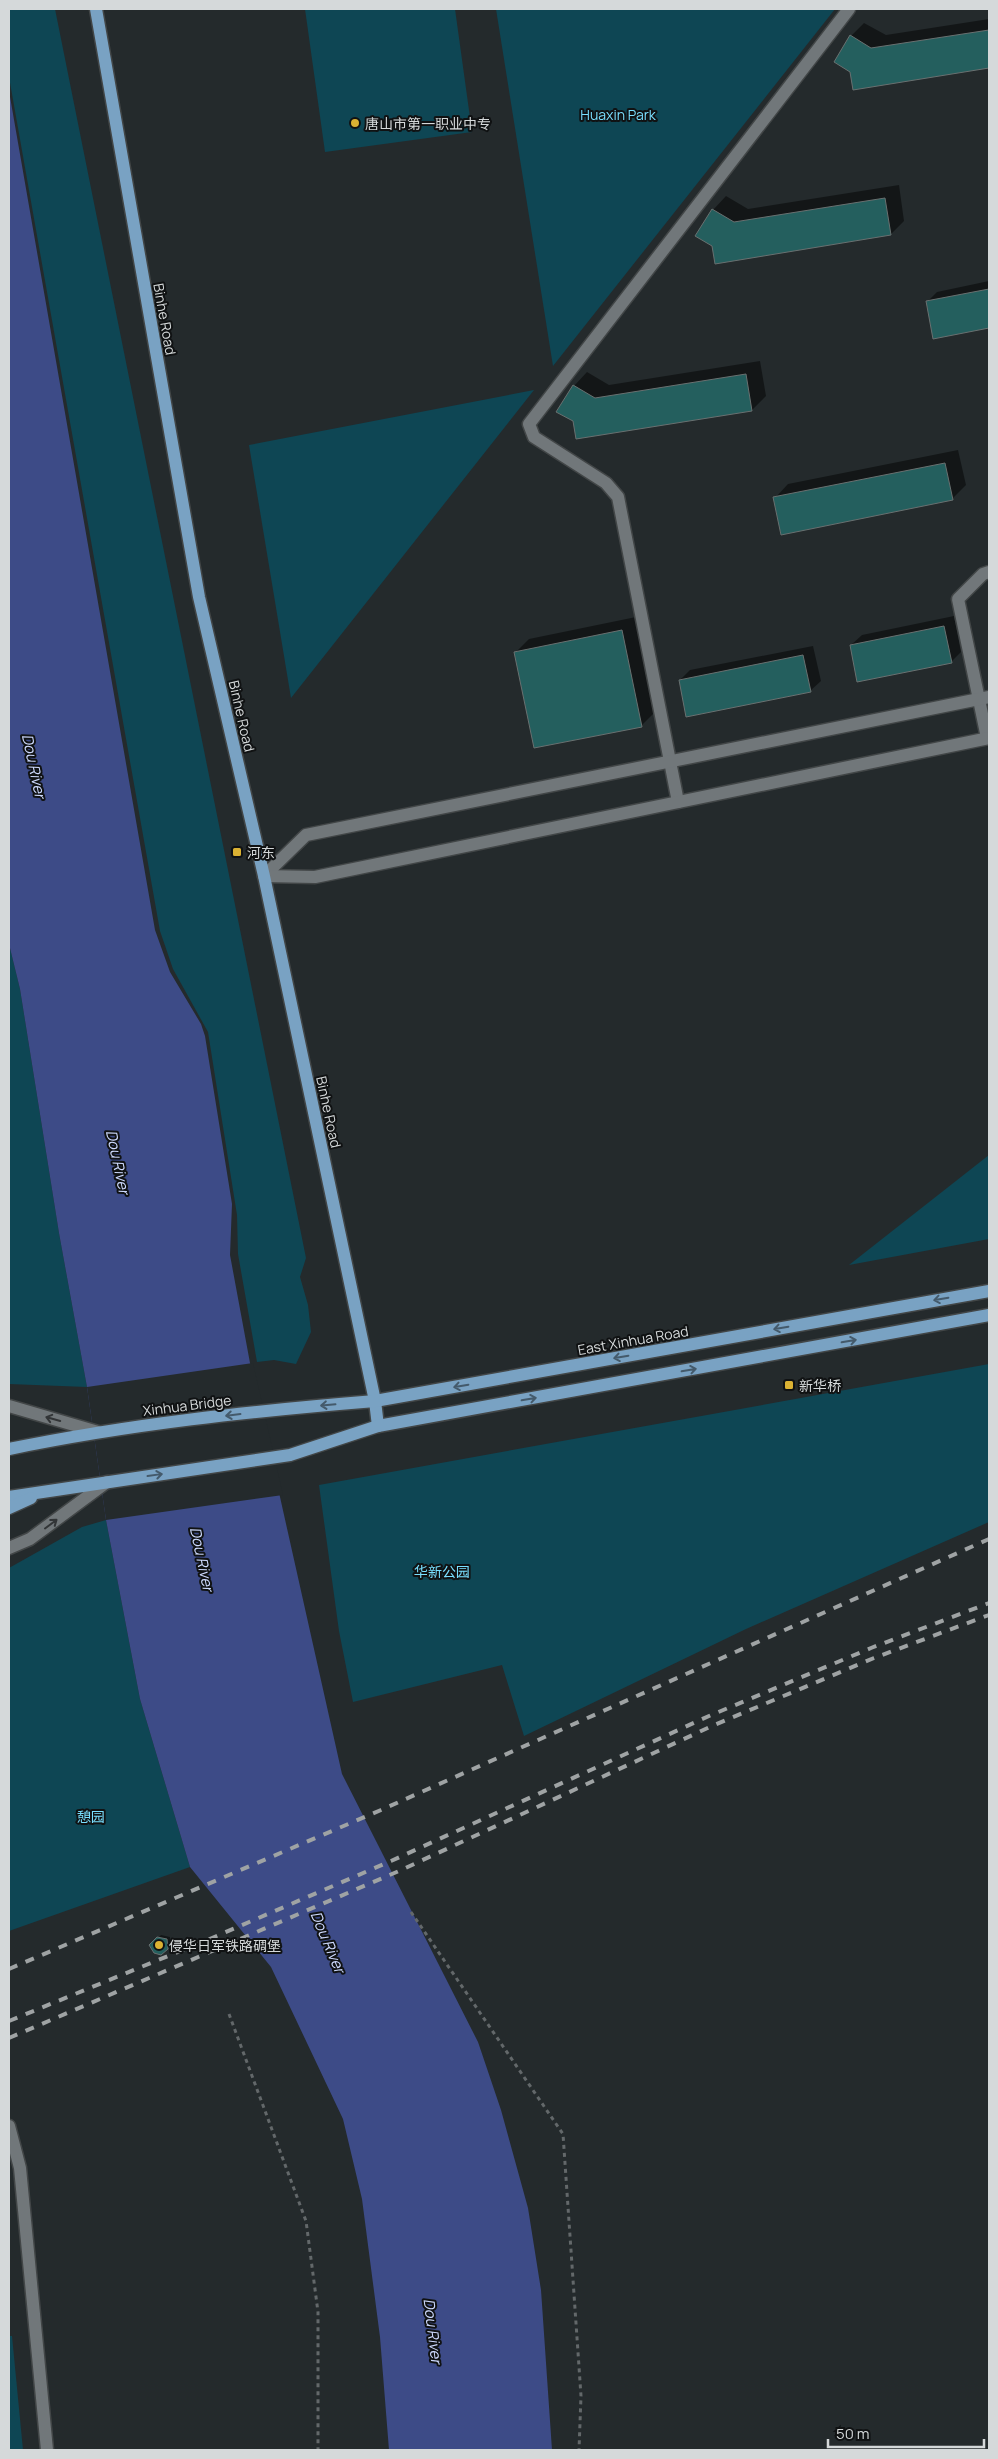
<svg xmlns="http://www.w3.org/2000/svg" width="998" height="2459" font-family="Manrope,'Noto Sans SC',sans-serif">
	<rect width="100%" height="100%" fill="#242a2c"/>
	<g fill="#0e4654">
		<path d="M9,9H55L306,1258L300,1277L308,1305L311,1332L296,1364L274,1360L257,1362L238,1254L237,1215L208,1032L173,969L160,931L9,77Z"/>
		<path d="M305,9H455L472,132L325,152Z"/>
		<path d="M496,9H835L553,366Z"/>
		<path d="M534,390L291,698L249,445Z"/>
		<path d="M9,944L20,989L59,1233L87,1387L9,1384Z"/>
		<path d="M989,1155V1239L849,1265Z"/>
		<path d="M989,1364V1522L746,1629L524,1736L502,1665L353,1702L339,1631L319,1485Z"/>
		<path d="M106,1520L140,1699L190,1867L9,1931V1568L82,1527Z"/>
		<path d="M9,2336H12L23,2450H9Z"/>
	</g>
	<path fill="#3d4b87" d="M9,91L155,930L170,972L201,1024L205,1036L232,1204L230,1255L250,1363L342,1774L478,2042L501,2110L528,2208L541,2290L552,2450H389L380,2337L362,2199L343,2119L271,1967L190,1867L140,1699L106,1520L87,1387L59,1233L20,989L9,944Z"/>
	<path fill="#242a2c" d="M253,1363L283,1495L106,1520L87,1387Z"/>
	<g fill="#0007">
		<path d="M989,19V67L854,88L851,71V36L864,23L886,35Z"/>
		<path d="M899,185L904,221L891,234L716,262L713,210L726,196L748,209Z"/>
		<path d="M989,281V326L934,337L927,302L937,292Z"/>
		<path d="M760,361L766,396L752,410L574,421V386L587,372L609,385Z"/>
		<path d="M958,450L966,485L952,499L775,498L788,484Z"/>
		<path d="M954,616L961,652L951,662L851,645L862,635Z"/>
		<path d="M636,617L655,712L642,725L516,652L529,639Z"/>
		<path d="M813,646L821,681L810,691L680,680L690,670Z"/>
		<path d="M161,1935L170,1937V1944L161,1954L151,1945Z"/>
	</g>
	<g fill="#245f5e" stroke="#697070">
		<path d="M989,30V68L853,90L850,72L834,62L850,35L871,48Z"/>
		<path d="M885,198L891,235L715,264L712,246L695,236L712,209L734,222Z"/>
		<path d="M989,289V328L933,339L926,301Z"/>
		<path d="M746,374L752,411L576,439L573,421L556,412L573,385L595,398Z"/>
		<path d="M945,463L953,500L781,535L773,497Z"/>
		<path d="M944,626L952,663L857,682L850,645Z"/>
		<path d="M622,630L642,727L534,748L514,652Z"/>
		<path d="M803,655L811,692L686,717L679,680Z"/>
		<path d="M157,1937L167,1939L168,1949L161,1955L154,1953L149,1945Z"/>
	</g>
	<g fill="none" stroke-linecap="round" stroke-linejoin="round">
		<g stroke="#424647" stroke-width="15">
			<g id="minor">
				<path d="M987,738L958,599L983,574L989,572"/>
				<path d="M678,802L618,497L606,483L534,437L529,424L849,9"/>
				<path d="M264,876L306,835L989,697"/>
				<path d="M264,876L315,877L989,738"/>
				<path d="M9,1406L98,1432"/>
				<path d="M9,1548L30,1539L107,1482"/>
				<path d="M9,2126L20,2168L47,2450"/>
			</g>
		</g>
		<g stroke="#424647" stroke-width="15">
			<g id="major">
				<path d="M96,9L199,597L264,876L375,1401L378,1426"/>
				<path d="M9,1449C130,1424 252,1411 375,1401L989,1291"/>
				<path d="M9,1497L290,1455L378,1426L989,1315"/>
				<path d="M9,1508L31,1498"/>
			</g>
		</g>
		<g stroke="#63686a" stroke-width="3" stroke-dasharray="4 4" stroke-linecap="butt">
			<path d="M411,1912L563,2134L581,2396L579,2450"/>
			<path d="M229,2014L306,2221L318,2312V2450"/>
		</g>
		<use href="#minor" stroke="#71777a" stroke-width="12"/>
		<use href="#major" stroke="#79a2c3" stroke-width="12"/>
		<g stroke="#9fa3a4" stroke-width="4" stroke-dasharray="9 9" stroke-linecap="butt">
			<path d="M9,1969L381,1810L989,1539"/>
			<path d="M9,2021L212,1938L391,1861L709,1716L871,1648L989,1603"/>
			<path d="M9,2038L399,1871L712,1726L874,1658L989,1615"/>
		</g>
	</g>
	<defs><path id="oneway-shaft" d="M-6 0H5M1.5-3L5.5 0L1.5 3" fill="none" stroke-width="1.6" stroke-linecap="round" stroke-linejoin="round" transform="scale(1.25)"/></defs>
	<g stroke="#445a6b">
		<use href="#oneway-shaft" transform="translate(941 1299) rotate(170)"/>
		<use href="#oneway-shaft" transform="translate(781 1328) rotate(170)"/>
		<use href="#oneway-shaft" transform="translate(849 1341) rotate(-10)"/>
		<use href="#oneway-shaft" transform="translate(621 1357) rotate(170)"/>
		<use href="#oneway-shaft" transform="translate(689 1370) rotate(-10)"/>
		<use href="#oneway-shaft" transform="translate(461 1386) rotate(170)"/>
		<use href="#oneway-shaft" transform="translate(529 1399) rotate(-10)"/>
		<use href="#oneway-shaft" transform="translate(328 1405) rotate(175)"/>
		<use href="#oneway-shaft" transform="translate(233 1415) rotate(173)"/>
		<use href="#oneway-shaft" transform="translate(155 1475) rotate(-8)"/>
	</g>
	<g stroke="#323537">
		<use href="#oneway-shaft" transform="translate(53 1419) rotate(-164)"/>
		<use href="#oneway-shaft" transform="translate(51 1524) rotate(-37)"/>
	</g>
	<g fill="#dbb233" stroke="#101213" stroke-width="2">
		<circle cx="355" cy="123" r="5"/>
		<rect x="232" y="847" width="10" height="10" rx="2.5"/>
		<rect x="784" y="1380" width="10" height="10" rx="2.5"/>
		<circle cx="159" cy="1945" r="5"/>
	</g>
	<g text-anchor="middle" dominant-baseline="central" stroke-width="4" stroke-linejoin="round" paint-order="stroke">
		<g font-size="14" fill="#79dffe" stroke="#101213">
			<text x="618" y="114">Huaxin Park</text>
			<text x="442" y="1571">华新公园</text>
			<text x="91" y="1816">憩园</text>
		</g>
		<g font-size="14" fill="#d5d9da" stroke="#101213" text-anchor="start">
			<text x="365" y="123">唐山市第一职业中专</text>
			<text x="247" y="852">河东</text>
			<text x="799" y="1385">新华桥</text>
			<text x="169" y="1945">侵华日军铁路碉堡</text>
		</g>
		<g font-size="14" fill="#d5d9da" stroke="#101213">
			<text transform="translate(165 319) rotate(80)">Binhe Road</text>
			<text transform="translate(242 716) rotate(77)">Binhe Road</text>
			<text transform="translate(329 1112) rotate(78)">Binhe Road</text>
			<text transform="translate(633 1340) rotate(-10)">East Xinhua Road</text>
			<text transform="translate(187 1405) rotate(-7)">Xinhua Bridge</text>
		</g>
		<g font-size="15" font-style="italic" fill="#cedafe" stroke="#101213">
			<text transform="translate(34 766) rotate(78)">Dou River</text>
			<text transform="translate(118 1162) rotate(78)">Dou River</text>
			<text transform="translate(202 1559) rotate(78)">Dou River</text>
			<text transform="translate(328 1942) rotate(67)">Dou River</text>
			<text transform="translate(433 2331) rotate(83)">Dou River</text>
		</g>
	</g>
	<rect width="998" height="2459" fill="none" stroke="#d5d9da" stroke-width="20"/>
	<path d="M828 2439v8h156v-8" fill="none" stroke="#d5d9da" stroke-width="2.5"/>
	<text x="836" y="2439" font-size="15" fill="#d5d9da" stroke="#101213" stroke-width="4" paint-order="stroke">50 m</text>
</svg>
